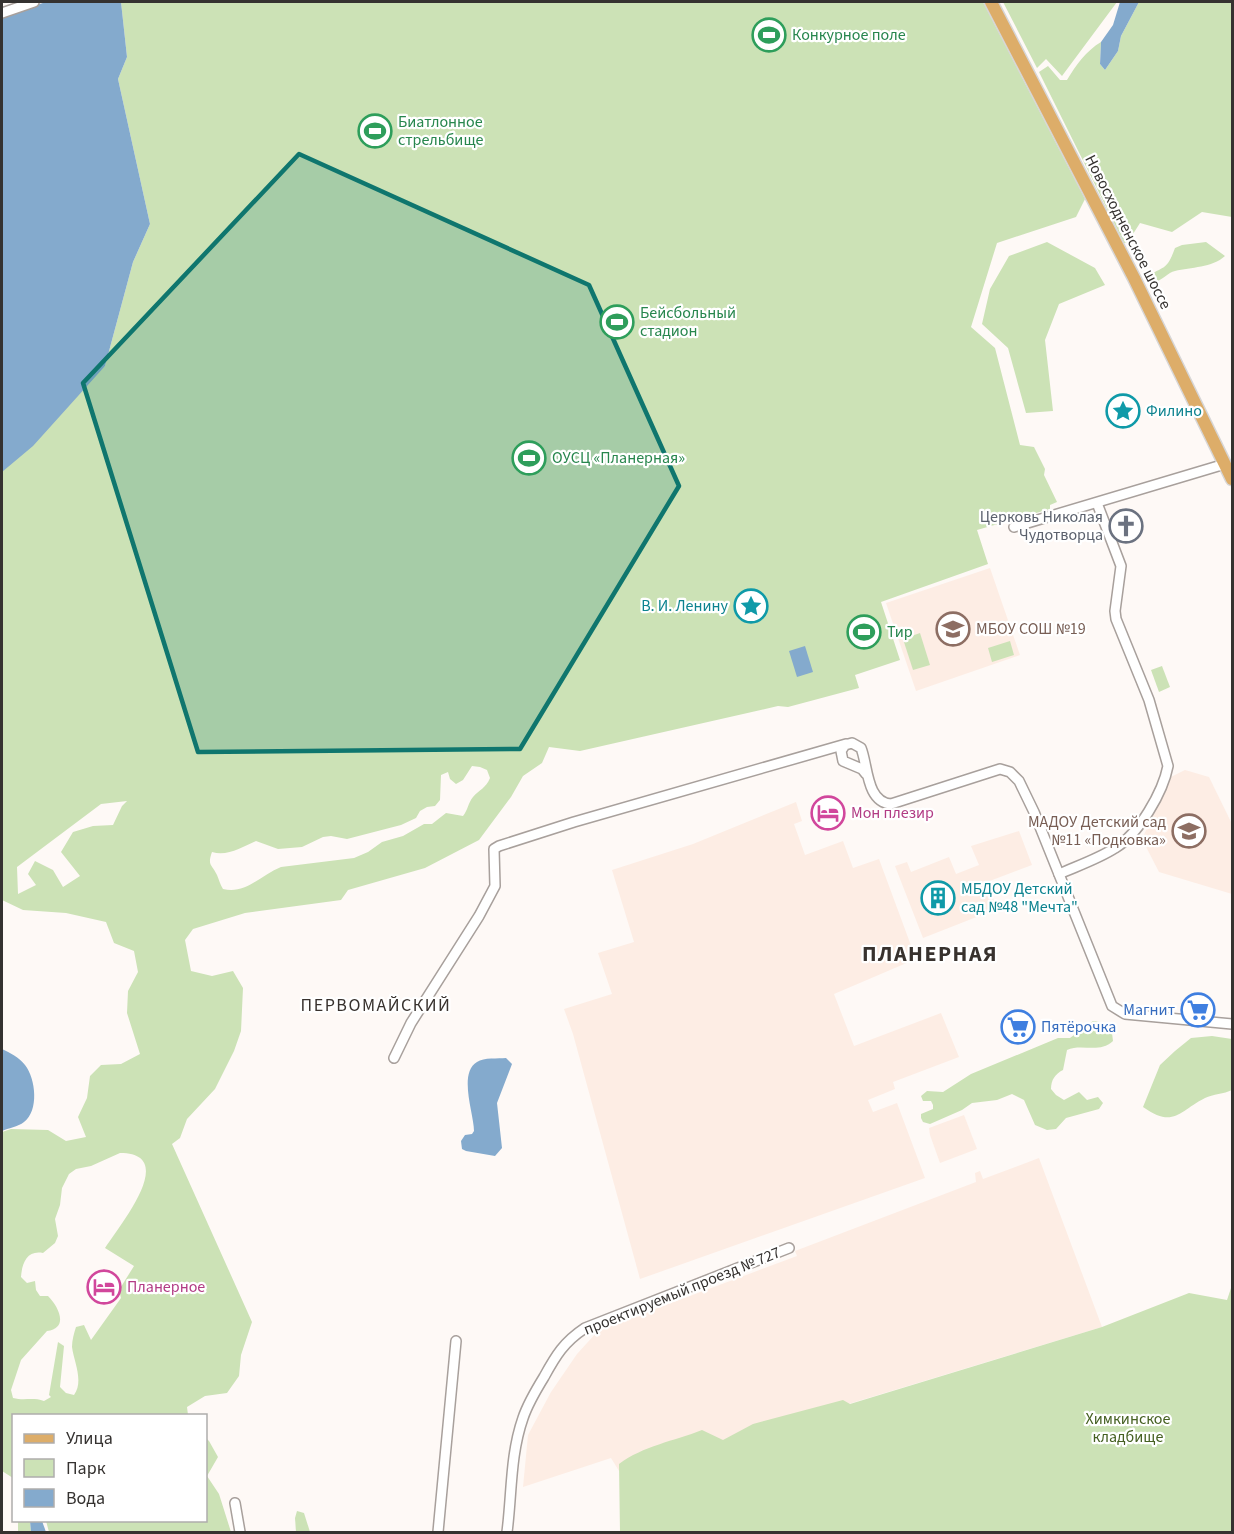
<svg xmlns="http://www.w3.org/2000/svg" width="1234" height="1534" font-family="'Source Sans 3',sans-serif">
	<rect width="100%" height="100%" fill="#fef9f6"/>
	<g fill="#fdede4">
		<path d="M990,568L1020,655L916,691L886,603Z"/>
		<path d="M1185,770L1209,777L1232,824V894L1159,872L1142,839L1171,777Z"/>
		<path d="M796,802L802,821L794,824L805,855L843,841L853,868L879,859L916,959L834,994L854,1046L941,1013L959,1057L893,1082L895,1089L868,1100L873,1112L897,1103L925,1178L640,1279L573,1034L564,1009L612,994L598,953L634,942L612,870L693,844Z"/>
		<path d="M1019,831L1032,865L987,882L997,909L923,938L895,866L907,862L911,872L949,857L956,874L979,865L971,846Z"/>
		<path d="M964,1115L977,1149L940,1163L930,1135L929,1128Z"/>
		<path d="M1039,1158L1102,1327L776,1426L619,1471L611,1458L523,1487L528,1435L551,1392L577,1354L597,1332L623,1321L797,1256L795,1251L976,1182L975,1173L980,1171L983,1179Z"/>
	</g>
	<g fill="#cce2b6" fill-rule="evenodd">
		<path d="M121,2H983L1085,199L1076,217L997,243L971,327L995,348L1020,445L1034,447L1045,469L1044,475L1057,502L1050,505V509L977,530L988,564L881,602L900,660L855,675L859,688L788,707L778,706L580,751L549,747L542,763L523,776L511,797L479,840L425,868L348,890L341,900L245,913L193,929L185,940L191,971L212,976L233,971L243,988L241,1031L234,1051L215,1089L187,1119L180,1138L172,1144L252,1322L241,1355L239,1376L227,1393L205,1396L187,1407L188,1415L14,1416L13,1478L2,1471V1132L11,1129L48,1130L66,1141L86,1137L78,1117L87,1098L90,1076L101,1065L121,1064L140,1054L127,1013L128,991L138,972L134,951L114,943L106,922L66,913L23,910L2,900V472L105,366L133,262L150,224L118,79L127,57ZM472,766L480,767L487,770L490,778C486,788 479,790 473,797C468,803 468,810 463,816L446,813L432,824H424L403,836L382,842L368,852L354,858L281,867C261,875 245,895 223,889C220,884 219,880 217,875C212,864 207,866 212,852C227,857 242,847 256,841L278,849L302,847L323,837L331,836L347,839L401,825L416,818L420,811L427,807L435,806L440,800L441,775L448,772L450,779L456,784L463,780ZM127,801L122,806L113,825L93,826L73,832L61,852L80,876L63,887L53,870L35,861L28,874L36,885L18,894L17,867L101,804ZM120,1153C180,1153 119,1226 105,1248L134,1266L119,1290L121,1298L91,1340L84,1325L76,1327C74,1333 72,1340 72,1347C74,1362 84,1381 74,1395L66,1393L60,1387L64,1346L58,1342L49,1395L51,1397L44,1401C33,1397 24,1401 13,1398L11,1390L21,1360L47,1331C69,1328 59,1307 48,1296H40L36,1290L35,1281L27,1283L21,1277C22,1263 27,1250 43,1253L55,1243L58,1236L55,1219L60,1205L62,1188L69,1174L76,1169L91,1166Z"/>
		<path d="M1003,2H1117L1062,76L1046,59L1037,68Z"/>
		<path d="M1139,2H1232V217L1202,212L1172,232L1140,223L1133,234L1130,242L1124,243L1039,72L1048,66L1060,80H1067C1076,65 1086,51 1101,42L1100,64L1105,70L1118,51L1121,36Z"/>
		<path d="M1047,242L1095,268L1105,285L1059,304L1045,340L1053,411L1026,413L1008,348L982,324L990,289L1009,256Z"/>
		<path d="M1206,242L1225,256C1212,268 1191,267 1175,271C1168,272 1163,281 1150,284V276C1155,270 1163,270 1168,263C1171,259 1173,253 1175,248L1182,245Z"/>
		<path d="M920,633L930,665L913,670L903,639Z"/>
		<path d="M1010,641L1014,655L992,662L988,648Z"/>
		<path d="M1162,666L1170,687L1159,692L1151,670Z"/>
		<path d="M1093,1021L1105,1023L1112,1033L1113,1041C1099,1054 1082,1043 1067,1050L1063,1070C1055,1074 1051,1080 1051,1089L1056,1095L1064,1100L1079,1092L1087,1100L1098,1097L1103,1103L1099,1109L1066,1118L1056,1129L1047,1130L1035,1125L1024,1100L1012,1094L997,1100L972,1103L962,1110L930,1124L923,1122L921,1118V1114L933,1109V1105L931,1101H923L921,1096L927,1091L943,1092L971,1074L1058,1038H1070Z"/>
		<path d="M1212,1036L1232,1039V1090C1224,1094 1213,1094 1205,1098C1179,1111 1174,1129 1143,1107L1160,1065L1175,1051L1191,1038Z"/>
		<path d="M1231,1288L1232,1532H620L619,1464C643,1446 674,1441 702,1430L723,1440L753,1424L843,1400L850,1404L1102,1327L1189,1293L1227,1300Z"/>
		<path d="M206,1438L209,1441L218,1457L207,1476L219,1494L231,1532H49L46,1521L206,1520Z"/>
		<path d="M297,1511L304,1513L310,1532H296L295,1518Z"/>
		<path d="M18,1521H30L31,1532H18Z"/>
	</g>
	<g fill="#84aacd">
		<path d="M46,2H121L127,57L118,79L150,224L133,262L105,366L33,446L2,472V16Z"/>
		<path d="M1120,2H1139L1121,36L1118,51L1105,70L1100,64L1101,42L1113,25Z"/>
		<path d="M805,646L813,672L797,677L789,651Z"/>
		<path d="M2,1049C10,1053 19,1057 25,1065C36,1079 39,1111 24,1122C18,1127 8,1128 2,1131Z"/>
		<path d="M506,1058L512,1064L497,1103L502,1148L495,1156L466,1151L462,1149L461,1141L465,1135L472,1134L474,1131C474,1114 458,1073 477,1062C484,1057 498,1059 506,1058Z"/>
		<path d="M30,1521H42L46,1532H31Z"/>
	</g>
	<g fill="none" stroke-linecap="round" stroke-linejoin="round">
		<g stroke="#a8a09c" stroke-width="12">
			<g id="minor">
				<path d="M2,13L34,2"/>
				<path d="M1014,527L1225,464"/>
				<path d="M866,774L862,769L843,761L841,751L845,745L852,743L861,748C868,765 866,802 891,804L1000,769L1010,772L1019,781L1034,812L1112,1006L1125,1014L1232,1024"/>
				<path d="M1059,874C1077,866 1098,859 1115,848C1139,834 1163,792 1168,766L1149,700L1116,619L1115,611L1121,566L1097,503"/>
				<path d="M394,1058L411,1023L479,916L495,886L494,849L499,846L574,822L846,744"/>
				<path d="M235,1503L240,1532"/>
				<path d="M438,1532L456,1341"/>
				<path d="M507,1532C512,1494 510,1455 523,1418C528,1403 536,1390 544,1377C556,1355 564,1342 585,1328L789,1248"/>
			</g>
		</g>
		<g stroke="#d7d6d6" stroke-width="15">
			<path id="major" d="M991,2L1134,278L1232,479"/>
		</g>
		<use href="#minor" stroke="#fff" stroke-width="9"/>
		<use href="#major" stroke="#ddad69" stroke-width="12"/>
	</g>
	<path fill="#0f766e" fill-opacity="0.2" stroke="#0f766e" stroke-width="4.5" stroke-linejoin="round" d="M299,154L589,285L679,486L520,749L198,752L83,383Z"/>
	<defs>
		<g id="stadium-ring" transform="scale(1.725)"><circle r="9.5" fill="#fff" stroke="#2e9e5b" stroke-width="1.5"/><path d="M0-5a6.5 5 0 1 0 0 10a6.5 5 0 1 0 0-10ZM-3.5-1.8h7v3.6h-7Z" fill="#2e9e5b"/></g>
		<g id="sight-ring" transform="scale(1.725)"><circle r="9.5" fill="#fff" stroke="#0f9aa8" stroke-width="1.5"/><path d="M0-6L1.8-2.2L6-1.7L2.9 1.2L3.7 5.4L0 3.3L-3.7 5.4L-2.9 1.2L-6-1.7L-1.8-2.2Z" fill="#0f9aa8"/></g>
		<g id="church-ring" transform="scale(1.725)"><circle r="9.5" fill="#fff" stroke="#6b7280" stroke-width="1.5"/><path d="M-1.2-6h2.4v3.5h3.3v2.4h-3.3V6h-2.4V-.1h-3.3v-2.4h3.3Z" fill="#6b7280"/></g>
		<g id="school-ring" transform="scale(1.725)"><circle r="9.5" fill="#fff" stroke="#8d6e63" stroke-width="1.5"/><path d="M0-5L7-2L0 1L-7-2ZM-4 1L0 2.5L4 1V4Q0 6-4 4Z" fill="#8d6e63"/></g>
		<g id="hotel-ring" transform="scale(1.725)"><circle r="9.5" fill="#fff" stroke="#d1479c" stroke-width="1.5"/><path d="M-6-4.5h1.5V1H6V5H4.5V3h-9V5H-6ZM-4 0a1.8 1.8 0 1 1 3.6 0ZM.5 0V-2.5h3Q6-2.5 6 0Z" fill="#d1479c"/></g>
		<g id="building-ring" transform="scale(1.725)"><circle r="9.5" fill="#fff" stroke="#0f9aa8" stroke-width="1.5"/><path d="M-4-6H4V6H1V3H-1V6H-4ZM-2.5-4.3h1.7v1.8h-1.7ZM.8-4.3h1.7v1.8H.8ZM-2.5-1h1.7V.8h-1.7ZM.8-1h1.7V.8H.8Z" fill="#0f9aa8"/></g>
		<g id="supermarket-ring" transform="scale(1.725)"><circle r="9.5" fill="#fff" stroke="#3f7fe0" stroke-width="1.5"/><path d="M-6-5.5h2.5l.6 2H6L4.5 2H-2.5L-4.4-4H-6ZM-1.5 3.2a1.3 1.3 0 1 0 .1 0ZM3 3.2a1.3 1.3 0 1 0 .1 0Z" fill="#3f7fe0"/></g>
	</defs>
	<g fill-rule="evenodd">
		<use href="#stadium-ring" x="769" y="35"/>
		<use href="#stadium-ring" x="375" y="131"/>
		<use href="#stadium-ring" x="617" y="322"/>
		<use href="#sight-ring" x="1123" y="411"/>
		<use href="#stadium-ring" x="529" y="458"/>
		<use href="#church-ring" x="1126" y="526"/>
		<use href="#sight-ring" x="751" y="606"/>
		<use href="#school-ring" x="953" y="629"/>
		<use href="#stadium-ring" x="864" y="632"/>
		<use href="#hotel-ring" x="828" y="813"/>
		<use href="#school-ring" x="1189" y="831"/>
		<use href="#building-ring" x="938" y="898"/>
		<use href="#supermarket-ring" x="1198" y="1010"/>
		<use href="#supermarket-ring" x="1018" y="1027"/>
		<use href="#hotel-ring" x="104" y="1287"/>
	</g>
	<g text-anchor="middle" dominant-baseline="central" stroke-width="4.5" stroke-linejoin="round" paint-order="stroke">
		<g font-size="16" fill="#27864d" stroke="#fff" text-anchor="start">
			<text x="792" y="35">Конкурное поле</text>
			<text x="398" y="122">Биатлонное<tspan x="398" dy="18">стрельбище</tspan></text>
			<text x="640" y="313">Бейсбольный<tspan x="640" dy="18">стадион</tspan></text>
			<text x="552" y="458">ОУСЦ «Планерная»</text>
			<text x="887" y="632">Тир</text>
		</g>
		<g font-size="16" fill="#353230" stroke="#fff">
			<text transform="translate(1128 232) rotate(63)">Новосходненское шоссе</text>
			<text transform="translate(682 1291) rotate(-22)">проектируемый проезд № 727</text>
		</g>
		<g font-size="16" fill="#0d838f" stroke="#fff" text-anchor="start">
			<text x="1146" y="411">Филино</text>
			<text x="728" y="606" text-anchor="end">В. И. Ленину</text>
			<text x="961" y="889">МБДОУ Детский<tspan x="961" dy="18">сад №48 "Мечта"</tspan></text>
		</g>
		<g font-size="16" fill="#5b616d" stroke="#fff" text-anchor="end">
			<text x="1103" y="517">Церковь Николая<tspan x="1103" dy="18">Чудотворца</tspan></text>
		</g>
		<g font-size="16" fill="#785e54" stroke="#fff" text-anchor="start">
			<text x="976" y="629">МБОУ СОШ №19</text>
			<text x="1166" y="822" text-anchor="end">МАДОУ Детский сад<tspan x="1166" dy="18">№11 «Подковка»</tspan></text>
		</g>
		<g font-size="16" fill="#b23c85" stroke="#fff" text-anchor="start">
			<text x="851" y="813">Мон плезир</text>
			<text x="127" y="1287">Планерное</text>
		</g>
		<g font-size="16" fill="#366cbe" stroke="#fff" text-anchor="end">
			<text x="1175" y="1010">Магнит</text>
			<text x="1041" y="1027" text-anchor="start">Пятёрочка</text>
		</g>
		<g font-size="16" fill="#456021" stroke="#fff">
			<text x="1128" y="1419">Химкинское<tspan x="1128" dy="18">кладбище</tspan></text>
		</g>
		<g font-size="18" letter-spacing="1.5" fill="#38322e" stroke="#fff">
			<text x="376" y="1005">ПЕРВОМАЙСКИЙ</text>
		</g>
		<g font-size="22" font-weight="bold" letter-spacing="1.5" fill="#38322e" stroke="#fff">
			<text x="930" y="954">ПЛАНЕРНАЯ</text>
		</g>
	</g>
	<rect width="1234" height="1534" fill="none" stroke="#353230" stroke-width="6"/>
	<rect x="12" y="1414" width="195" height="108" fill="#ffffff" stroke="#aeadac" stroke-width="1.5"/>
	<rect x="24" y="1434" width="30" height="9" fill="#ddad69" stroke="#aeadac" stroke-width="1.5"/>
	<text x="66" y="1444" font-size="18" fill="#353230">Улица</text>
	<rect x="24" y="1459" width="30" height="18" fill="#cce2b6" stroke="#aeadac" stroke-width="1.5"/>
	<text x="66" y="1474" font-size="18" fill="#353230">Парк</text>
	<rect x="24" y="1489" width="30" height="18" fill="#84aacd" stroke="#aeadac" stroke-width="1.5"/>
	<text x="66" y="1504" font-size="18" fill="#353230">Вода</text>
</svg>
